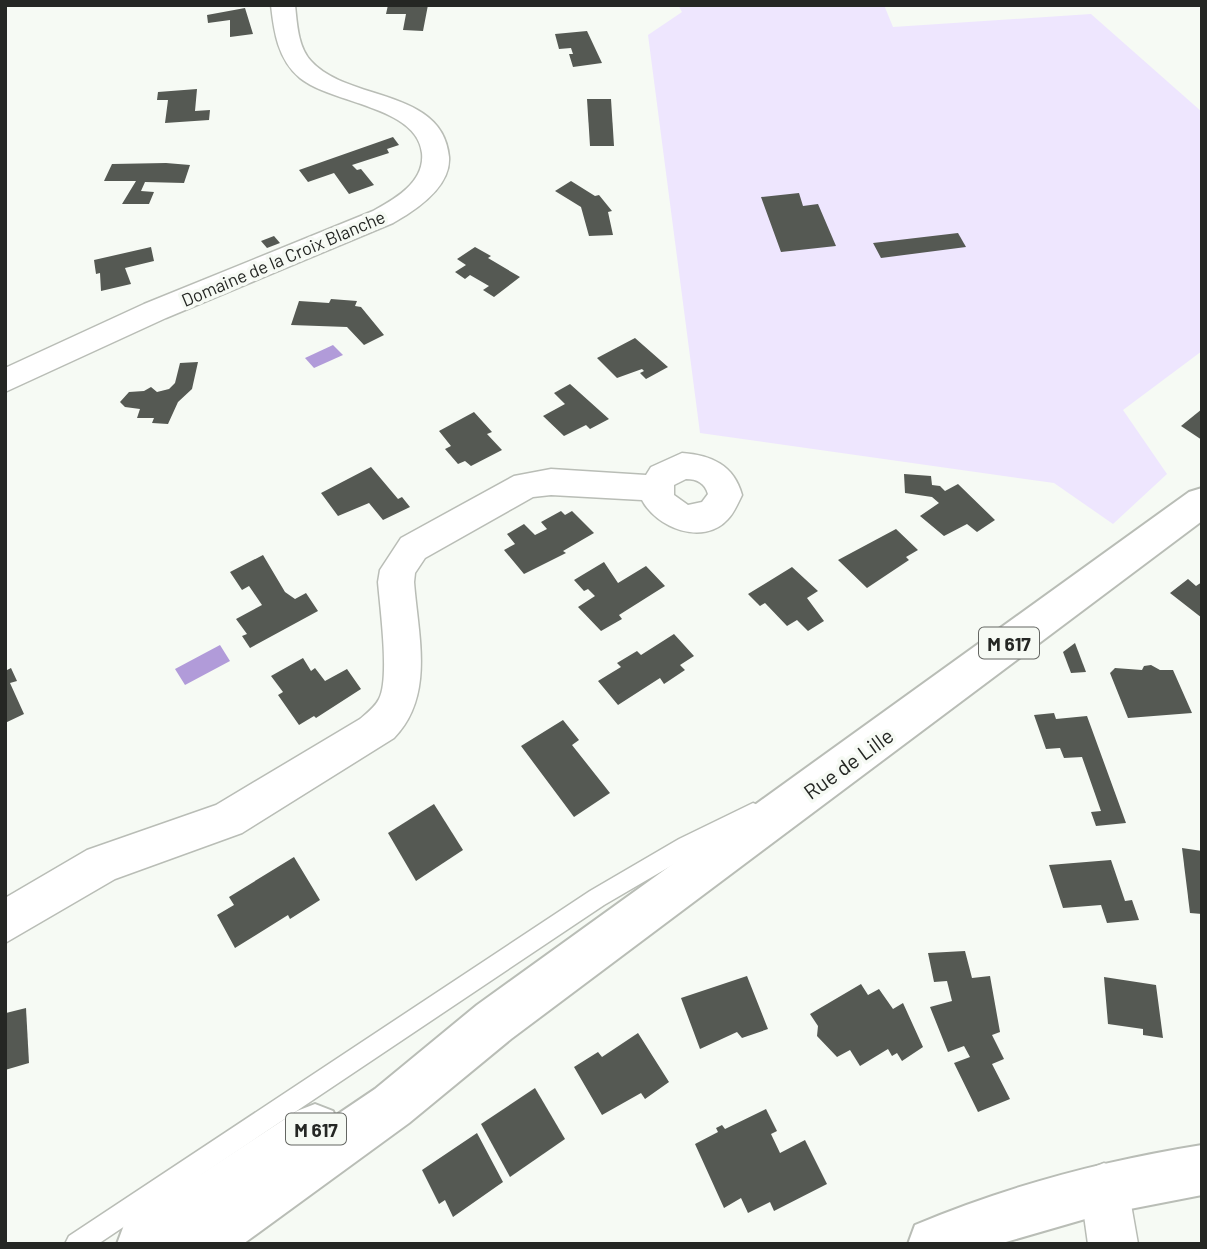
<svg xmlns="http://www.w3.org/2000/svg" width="1207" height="1249" font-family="Barlow,sans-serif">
	<rect width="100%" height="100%" fill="#f6faf4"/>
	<path fill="#eee6fe" d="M678,5H884L893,27L1091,14L1202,112V351L1123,410L1167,474L1113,524L1054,483L700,433L648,35L682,12Z"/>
	<g fill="#b19bd9">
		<path d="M333,345L343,355L314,368L305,358Z"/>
		<path d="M220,645L230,661L185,685L175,669Z"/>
	</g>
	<g fill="#555953">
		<path d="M388,5H428L423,31L403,30L406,14H386Z"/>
		<path d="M245,8L253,34L230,37V20L208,23L207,15Z"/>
		<path d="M587,31L602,63L573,67L569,54H573L571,48L559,49L555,34Z"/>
		<path d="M197,89L195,111L210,110L209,120L165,123L168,100H157L158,92Z"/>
		<path d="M587,99H611L614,146H590Z"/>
		<path d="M393,137L399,145L387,149L389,153L352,165L357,170L361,169L374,185L349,194L334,173L308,182L299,170Z"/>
		<path d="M166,163L190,165L184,183L145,182L141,191L154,192L149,204H122L136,181H104L112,164Z"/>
		<path d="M571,181L595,196L599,195L612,211L608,212L613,235L589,236L581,207L555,191Z"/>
		<path d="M799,193L803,206L818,204L836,246L781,252L761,197Z"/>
		<path d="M958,233L966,247L881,258L873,243Z"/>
		<path d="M274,236L280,243L267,248L261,241Z"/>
		<path d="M151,247L154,261L125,268L131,284L101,291L100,273L96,274L94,260Z"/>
		<path d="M475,247L491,256L488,258L520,277L494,297L483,290L489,286L470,275L465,279L455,272L466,265L457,259Z"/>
		<path d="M331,299L357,301L355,306L361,307L384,335L364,345L347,327L291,325L299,301L329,303Z"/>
		<path d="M635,338L668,367L646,379L640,373L644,371L642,369L617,378L597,358Z"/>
		<path d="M198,362L192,389L178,402L168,424L152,423L154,418H137L140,409L125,407L120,402L129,392L144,391L151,387L157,392L169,389L175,383L180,363Z"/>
		<path d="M570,384L609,419L590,429L586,425L564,436L543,416L565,404L554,393Z"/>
		<path d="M1202,409V440L1181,426Z"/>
		<path d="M474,412L492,432L487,434L502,450L471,466L465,461L458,464L445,449L451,446L439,431Z"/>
		<path d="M371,467L398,499L402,497L410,507L383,520L369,503L338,516L321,493Z"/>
		<path d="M904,474L931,476L932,485L940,486L945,491L958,484L995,520L977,532L967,524L944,536L920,516L939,503L932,497L905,493Z"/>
		<path d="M561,511L565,515L572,511L594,533L563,551L566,553L524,574L504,550L515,544L507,534L524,524L535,535L547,529L541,522Z"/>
		<path d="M896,529L918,550L906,557L909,560L867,588L838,560Z"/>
		<path d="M263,555L285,592L295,599L306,593L318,611L250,648L242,636L247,634L236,619L262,605L249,586L242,590L230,572Z"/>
		<path d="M604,562L618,583L646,566L665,586L619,615L622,619L601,631L578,607L595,596L588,589L584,591L574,580Z"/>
		<path d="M792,567L818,591L807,598L824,621L808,631L797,620L787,626L765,603L760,606L748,594Z"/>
		<path d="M1188,579L1196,586L1202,582V618L1170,593Z"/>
		<path d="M674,634L694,656L680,665L685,670L664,684L660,678L618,705L598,681L621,667L617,663L637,651L641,655Z"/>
		<path d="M1075,643L1086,672L1071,673L1063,652Z"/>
		<path d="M303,658L311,671L315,668L325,681L347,669L361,689L316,718L314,716L299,725L278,695L283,692L271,676Z"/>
		<path d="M1151,665L1160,670H1173L1192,713L1128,718L1110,673L1115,668L1142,670L1144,666Z"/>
		<path d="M11,668L17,681L10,683L24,714L5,723V671Z"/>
		<path d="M1054,713L1056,719L1087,716L1126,823L1096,826L1091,812L1101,811L1082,757L1064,758L1060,748L1046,749L1034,715Z"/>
		<path d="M563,720L579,740L572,745L610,793L574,817L521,746Z"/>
		<path d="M434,804L463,850L416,881L388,833Z"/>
		<path d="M1182,848L1202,851V914L1190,913Z"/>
		<path d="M294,857L320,900L290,919L288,915L235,948L217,915L234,905L229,897Z"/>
		<path d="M1111,860L1125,901L1132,900L1139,920L1107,923L1101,905L1063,908L1049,865Z"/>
		<path d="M965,951L972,978L990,976L1000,1032L992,1035L1004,1059L992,1064L1010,1099L978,1112L954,1063L970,1057L964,1046L948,1052L930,1007L952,1001L947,981L934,982L928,953Z"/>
		<path d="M747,976L768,1029L742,1038L737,1032L700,1049L681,998Z"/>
		<path d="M1104,977L1156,985L1163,1038L1143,1035V1029L1108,1024Z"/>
		<path d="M861,984L868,995L879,989L893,1009L903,1003L923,1047L902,1061L897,1053L892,1056L888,1049L860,1066L850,1050L837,1057L817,1036L818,1026L810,1014Z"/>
		<path d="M26,1008L29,1063L5,1070L6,1013Z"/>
		<path d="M638,1033L669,1082L645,1099L641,1093L602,1115L574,1067L598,1052L602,1057Z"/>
		<path d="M535,1088L565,1139L510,1177L481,1124Z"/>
		<path d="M766,1109L777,1131L771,1134L780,1153L805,1140L827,1184L774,1211L770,1202L748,1213L741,1198L724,1208L695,1144L718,1132L716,1128L722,1125L725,1129Z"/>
		<path d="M477,1133L503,1182L453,1217L445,1200L439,1204L422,1170Z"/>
	</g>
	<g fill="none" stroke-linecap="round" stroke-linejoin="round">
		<g stroke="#b9bdb6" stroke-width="3">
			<path id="service" d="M753,803L760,806L763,812L760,818L693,853L604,905L98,1244H65L69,1236L590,891L679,839Z"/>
		</g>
		<g stroke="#b9bdb6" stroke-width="3">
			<g id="minor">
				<path d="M271,5H295C297,24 298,47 311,61C348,102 443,88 449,157C451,187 416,210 393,223L166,318L5,392V368L144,304L373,211C395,199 425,182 422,153C417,106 332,104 300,78C278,60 274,32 271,5Z"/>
				<path d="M682,453C711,455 734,465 742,495C738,503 734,513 728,519C703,547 656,527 642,500L551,495L533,497L425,558L415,573L414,582C418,635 435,696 394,738L242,833L115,879L5,943V898L87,850L216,805L360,719C367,713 375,707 379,699C390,679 380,607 378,582L380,570L401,538L514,476L551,469L646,475L651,467ZM686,479C697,479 705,483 708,494L702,502L688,505L674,495V485Z"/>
				<path d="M1104,1163L1121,1170L1128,1187L1138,1244H1088L1080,1187L1087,1170Z"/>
			</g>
		</g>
		<g stroke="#b9bdb6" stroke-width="4">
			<path id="secondary" d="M1202,1145V1195L1099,1215L999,1244H908L915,1225C1008,1186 1102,1161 1202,1145Z"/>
		</g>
		<g stroke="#b9bdb6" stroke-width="4">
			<path id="primary" d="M1202,488V521L511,1039L409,1123L243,1244H117L124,1225L297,1111L315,1104L333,1111L335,1116L375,1089L477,1005L1189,492Z"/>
		</g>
		<use href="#service" fill="#fff" fill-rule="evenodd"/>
		<use href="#minor" fill="#fff" fill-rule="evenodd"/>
		<use href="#secondary" fill="#fff" fill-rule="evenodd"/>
		<use href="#primary" fill="#fff" fill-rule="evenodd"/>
	</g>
	<g text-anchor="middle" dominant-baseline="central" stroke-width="7" stroke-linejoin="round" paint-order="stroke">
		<g font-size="18" fill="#252724" stroke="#f6faf4">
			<text transform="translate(283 258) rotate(-23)">Domaine de la Croix Blanche</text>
		</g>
		<g fill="#f6faf4" stroke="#646662" stroke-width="2">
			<rect x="979" y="627.5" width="60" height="31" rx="5"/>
			<rect x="286" y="1113.5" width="60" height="31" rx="5"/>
		</g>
		<g font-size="19" font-weight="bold" fill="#252724">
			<text x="1009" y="643">M 617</text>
			<text x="316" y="1129">M 617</text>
		</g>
		<g font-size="21" fill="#252724" stroke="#f6faf4">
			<text transform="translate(848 763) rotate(-36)">Rue de Lille</text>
		</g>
	</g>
	<rect width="1207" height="1249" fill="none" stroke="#252724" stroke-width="14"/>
</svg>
